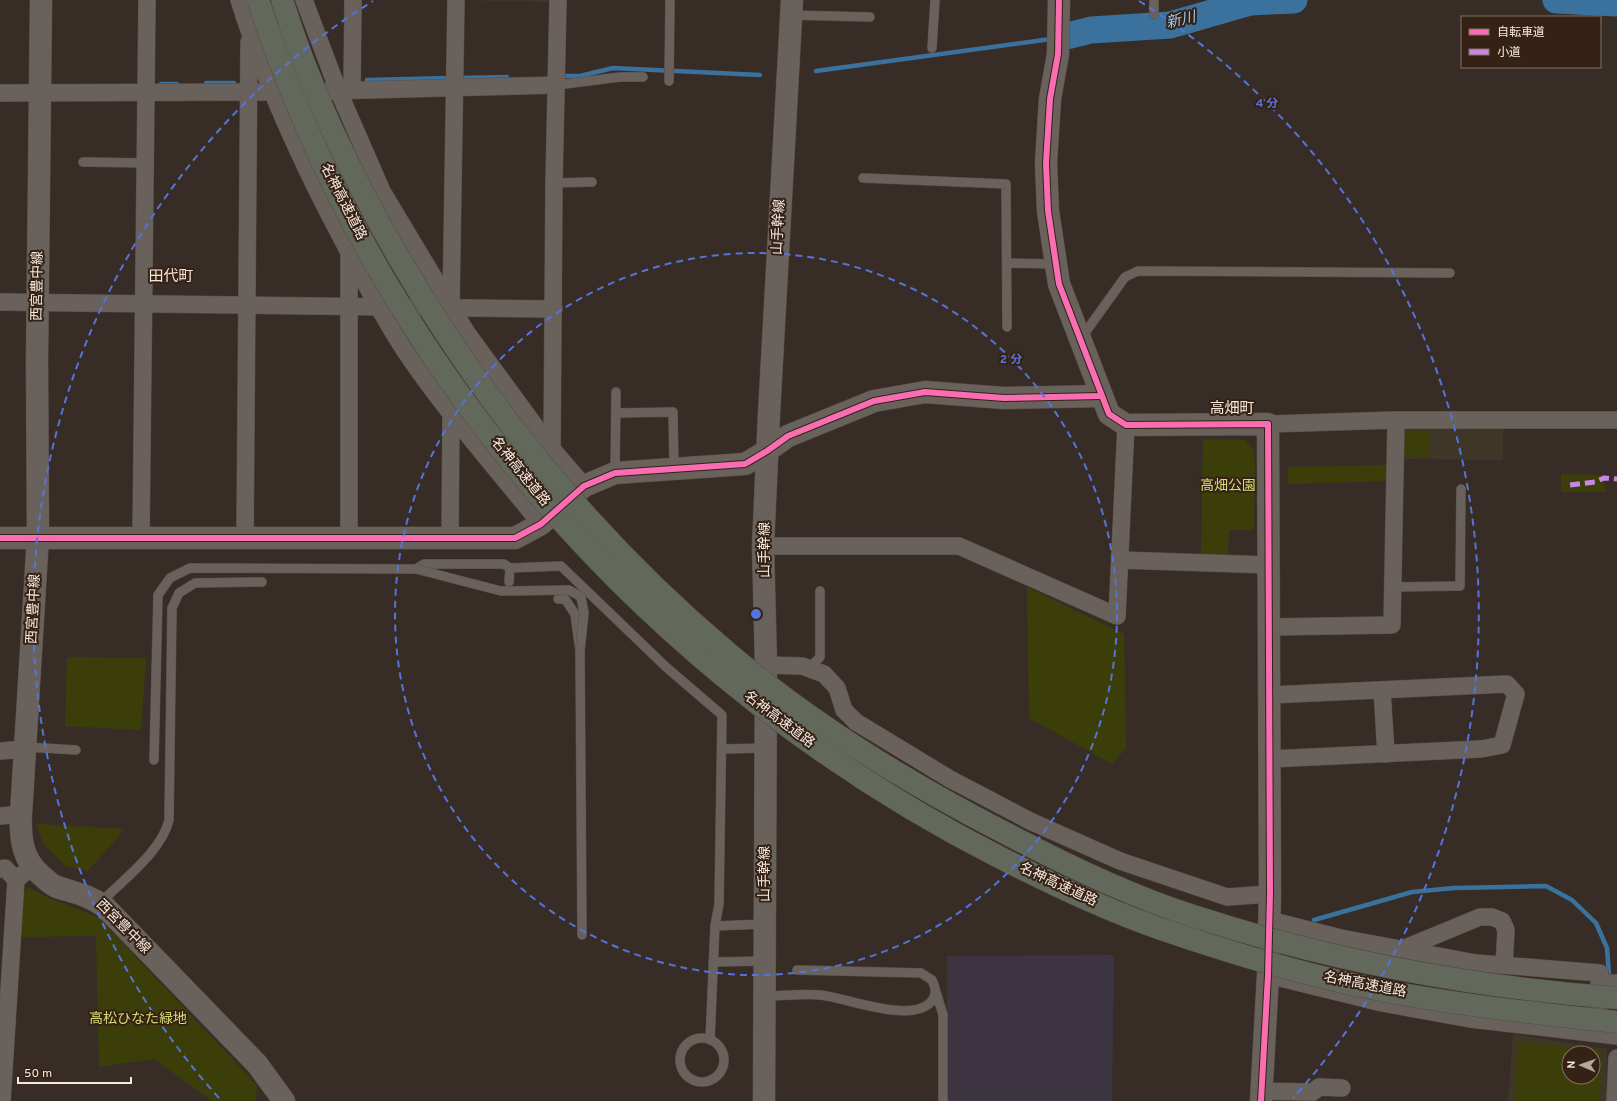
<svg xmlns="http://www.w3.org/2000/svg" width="1617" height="1101" font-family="Overpass,'Noto Sans JP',sans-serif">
	<rect width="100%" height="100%" fill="#382d26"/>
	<g fill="#3e3727" fill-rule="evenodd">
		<path d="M461,0H548V2Z"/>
		<path d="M1406,428H1503V460L1401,459V431Z"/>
		<path d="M1513,1034L1607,1049L1606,1101H1508ZM1569,1053H1593V1077H1569Z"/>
	</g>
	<path fill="#3c3441" d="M1114,955L1112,1101H947V956Z"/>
	<g fill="#3c3e0a" fill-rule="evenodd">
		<path d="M1405,430L1430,431V457L1404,456Z"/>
		<path d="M1203,439L1244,440L1253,449L1255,463L1254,530H1229L1228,557H1201Z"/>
		<path d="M1389,465L1388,481L1288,484V467Z"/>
		<path d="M1561,474L1605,475V492H1561Z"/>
		<path d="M1027,587L1124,634L1126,748L1112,764L1029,718Z"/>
		<path d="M67,657L146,658L141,730L65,726Z"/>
		<path d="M36,824L125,829L88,871L66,866L44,845Z"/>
		<path d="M29,887C51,902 76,907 99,918L257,1085L256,1101H212L154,1059L99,1067L96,936L22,937L20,934L24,892Z"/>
		<path d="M1518,1041L1602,1051L1600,1101H1514ZM1569,1053H1593V1077H1569Z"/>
	</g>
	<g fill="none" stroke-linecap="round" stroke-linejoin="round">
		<g stroke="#3a729d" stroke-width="4.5">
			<path d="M816,71L1051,39"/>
			<path d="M563,76H580L613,68L760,75"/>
			<path d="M458,78L507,77"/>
			<path d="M367,80L451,78"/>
			<path d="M206,83H234"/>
			<path d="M161,84H177"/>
			<path d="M1314,920L1412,892L1454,888L1546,886L1572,900L1596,923L1607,948L1609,976"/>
		</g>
		<g stroke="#3a729d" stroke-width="27">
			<path d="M1556,0L1617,3"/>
			<path d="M1067,36L1091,30L1170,25L1250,2L1294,0"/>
		</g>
		<g stroke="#564c45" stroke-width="10">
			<g id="service">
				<path d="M1154,14V0"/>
				<path d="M790,15L870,17"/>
				<path d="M932,48L935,0"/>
				<path d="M669,81L670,0"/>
				<path d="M557,85L620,77H643"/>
				<path d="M83,162L146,163"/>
				<path d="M863,178L1006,184L1007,327"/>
				<path d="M554,183L592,182"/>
				<path d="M1007,263L1056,264"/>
				<path d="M1082,337L1125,277L1138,271L1450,273"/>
				<path d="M616,413L673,412L674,468"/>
				<path d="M615,473L616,392"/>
				<path d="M509,582L510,568"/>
				<path d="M1394,587L1460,586L1461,489"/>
				<path d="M558,599H565L575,614L580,651L582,935"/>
				<path d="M809,668L820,657V591"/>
				<path d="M26,747L76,750"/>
				<path d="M722,749L765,748"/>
				<path d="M154,760L158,595L170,578L190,568L416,569L424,564H504L510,568L561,566L666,667L722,715L719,904L715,926L710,1040"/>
				<path d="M100,903C123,880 162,851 169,820L172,608L179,593L195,583L262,582"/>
				<path d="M715,926L765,924"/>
				<path d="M713,962L765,961"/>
				<path d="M936,992L943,1015V1101"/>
				<path d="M765,996C783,996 803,993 821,995C847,998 910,1024 931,1002C937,995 936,988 932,980L921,973L797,970"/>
				<circle cx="702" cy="1060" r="22"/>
			</g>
		</g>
		<g stroke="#564c45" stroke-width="18">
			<g id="minor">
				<path d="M239,0C265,83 301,162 342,239C362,277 381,315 405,351C446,412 495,467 541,524"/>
				<path d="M304,0L338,90L382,191L467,333L552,449L584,486"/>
				<path d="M352,90L353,0"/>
				<path d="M328,91L557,85"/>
				<path d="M0,93L282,92"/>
				<path d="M0,302L554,309"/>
				<path d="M451,307L456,0"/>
				<path d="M1268,424L1396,420H1617"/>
				<path d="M552,449L554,183L558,0"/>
				<path d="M141,538L147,0"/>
				<path d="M245,538L249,42"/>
				<path d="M349,538V256"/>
				<path d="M450,538L451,414"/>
				<path d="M763,546H959L1117,616L1126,425"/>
				<path d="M1120,560L1269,565"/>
				<path d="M1270,627L1392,625L1396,420"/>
				<path d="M766,665L802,666L824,674L837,688L844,710L856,722L950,779L1030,821L1120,861L1227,897L1270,894"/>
				<path d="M1382,690L1386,754"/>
				<path d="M0,751L26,749"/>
				<path d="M1270,759L1481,749L1502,745L1516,694L1507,684L1270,695"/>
				<path d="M0,816L21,814"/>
				<path d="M0,869L5,868L16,880"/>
				<path d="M1269,920L1341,938L1476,963L1600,973L1597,1033"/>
				<path d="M1400,950L1480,917H1492L1502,921L1506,930L1504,965"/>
				<path d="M1268,975L1382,1003L1470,1019L1617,1036"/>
				<path d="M1599,984L1617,983"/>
				<path d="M1261,1091L1313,1092L1319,1087L1342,1088"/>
				<path d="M2,1101L16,880L32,866"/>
				<path d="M1615,1101L1617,1058"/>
			</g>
		</g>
		<g stroke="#564c45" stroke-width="23">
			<g id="tertiary">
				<path d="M1059,0L1058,54L1050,99L1046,163L1048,211L1059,284L1109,414L1126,425L1268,424L1270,894L1268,975L1261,1101"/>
				<path d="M0,538H515L541,524L584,486L615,473L745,464L767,451L788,436L874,401L925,392L1004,398L1101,396"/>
				<path d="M764,1101L766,665L763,546L769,414L792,0"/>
			</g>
		</g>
		<g stroke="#564c45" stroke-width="23">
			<path id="secondary" d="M41,0L37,361L38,537L21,814C20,838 22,860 42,876C47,880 51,885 57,887C76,893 89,895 105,907L257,1064L284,1101"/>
		</g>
		<use href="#service" stroke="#69615b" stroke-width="9"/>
		<use href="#minor" stroke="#69615b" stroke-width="17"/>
		<use href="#tertiary" stroke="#69615b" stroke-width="22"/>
		<use href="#secondary" stroke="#69615b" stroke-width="22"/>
		<g stroke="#564c45" stroke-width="10" stroke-linecap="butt">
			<path id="service-bridge" d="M416,569L501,591L569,590L581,597L584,613L580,651"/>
		</g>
		<g stroke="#564c45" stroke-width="23" stroke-linecap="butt">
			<g id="motorway-bridge">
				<path d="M258,0C379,370 653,681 999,857C1058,887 1119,916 1182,936C1242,956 1303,974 1365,987C1448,1004 1533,1013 1617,1022"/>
				<path d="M282,0C310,90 352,177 399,258C486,407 596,542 728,653C814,726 911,785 1011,836C1068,866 1128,895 1190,915C1327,960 1473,987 1617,998"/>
			</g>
		</g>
		<use href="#service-bridge" stroke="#69615b" stroke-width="9"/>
		<use href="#motorway-bridge" stroke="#63685d" stroke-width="22"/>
		<path stroke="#c787e3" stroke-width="5" stroke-dasharray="10 5" stroke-linecap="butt" d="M1570,485L1595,482L1604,478L1617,479"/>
		<g stroke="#352215" stroke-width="8">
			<g id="cycleway">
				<path d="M1059,0L1058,54L1050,99L1046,163L1048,211L1059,284L1109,414L1126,425L1268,424L1270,894L1268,975L1261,1101"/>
				<path d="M0,538H515L541,524L584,486L615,473L745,464L767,451L788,436L874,401L925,392L1004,398L1101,396"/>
			</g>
		</g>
		<use href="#cycleway" stroke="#f96db3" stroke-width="6"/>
	</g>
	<g fill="none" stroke="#5374da" stroke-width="2" stroke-dasharray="7 5">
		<circle cx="756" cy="614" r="361"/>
		<path d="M219 1098A723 723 0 0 1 373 1M1139 1A723 723 0 0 1 1293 1098"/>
	</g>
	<g text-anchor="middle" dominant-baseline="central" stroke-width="4" stroke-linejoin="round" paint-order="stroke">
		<g font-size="14" fill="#f5e8df" stroke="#352215">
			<text transform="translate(343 202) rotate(63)">名神高速道路</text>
			<text transform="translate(779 227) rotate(-87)">山手幹線</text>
			<text transform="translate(38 286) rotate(-89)">西宮豊中線</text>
			<text transform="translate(520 472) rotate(51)">名神高速道路</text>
			<text transform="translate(765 550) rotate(-90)">山手幹線</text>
			<text transform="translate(34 609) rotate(-87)">西宮豊中線</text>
			<text transform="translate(779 720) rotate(37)">名神高速道路</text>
			<text transform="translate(765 874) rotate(-90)">山手幹線</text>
			<text transform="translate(1058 885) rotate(25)">名神高速道路</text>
			<text transform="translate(123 927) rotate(45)">西宮豊中線</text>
			<text transform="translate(1365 985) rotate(11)">名神高速道路</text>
		</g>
		<g font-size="14" fill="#d5de76" stroke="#352215">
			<text x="1228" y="486">高畑公園</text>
			<text x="138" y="1019">高松ひなた緑地</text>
		</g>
		<g font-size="15" font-style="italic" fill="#97c8f1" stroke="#352215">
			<text transform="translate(1181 21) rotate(-13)">新川</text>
		</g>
		<g font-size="15" fill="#f5e8df" stroke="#352215">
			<text x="171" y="277">田代町</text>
			<text x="1232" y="409">高畑町</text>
		</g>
	</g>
	<circle cx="756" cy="614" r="6" fill="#5374da" stroke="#352215" stroke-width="2"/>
	<g font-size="12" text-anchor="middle" font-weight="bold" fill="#5374da" stroke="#352215" stroke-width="4" stroke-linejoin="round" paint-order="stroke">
		<text x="1267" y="107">4 分</text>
		<text x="1011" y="363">2 分</text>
	</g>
	<rect x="1461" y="16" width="140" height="52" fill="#352215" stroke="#827166"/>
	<rect x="1469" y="29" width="20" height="6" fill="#f96db3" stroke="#827166"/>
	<text x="1497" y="36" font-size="12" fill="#f5e8df">自転車道</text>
	<rect x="1469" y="49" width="20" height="6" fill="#c787e3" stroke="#827166"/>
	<text x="1497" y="56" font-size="12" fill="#f5e8df">小道</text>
	<g transform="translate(1581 1065) rotate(272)"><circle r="19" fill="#352215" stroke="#827166"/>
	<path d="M0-3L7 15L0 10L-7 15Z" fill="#b3a79e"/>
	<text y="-6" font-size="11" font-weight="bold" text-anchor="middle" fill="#f5e8df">N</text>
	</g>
	<path d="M18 1077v6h113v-6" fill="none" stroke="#f5e8df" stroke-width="2"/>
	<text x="24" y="1077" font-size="12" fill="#f5e8df" stroke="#352215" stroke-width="3" paint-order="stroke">50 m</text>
</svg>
